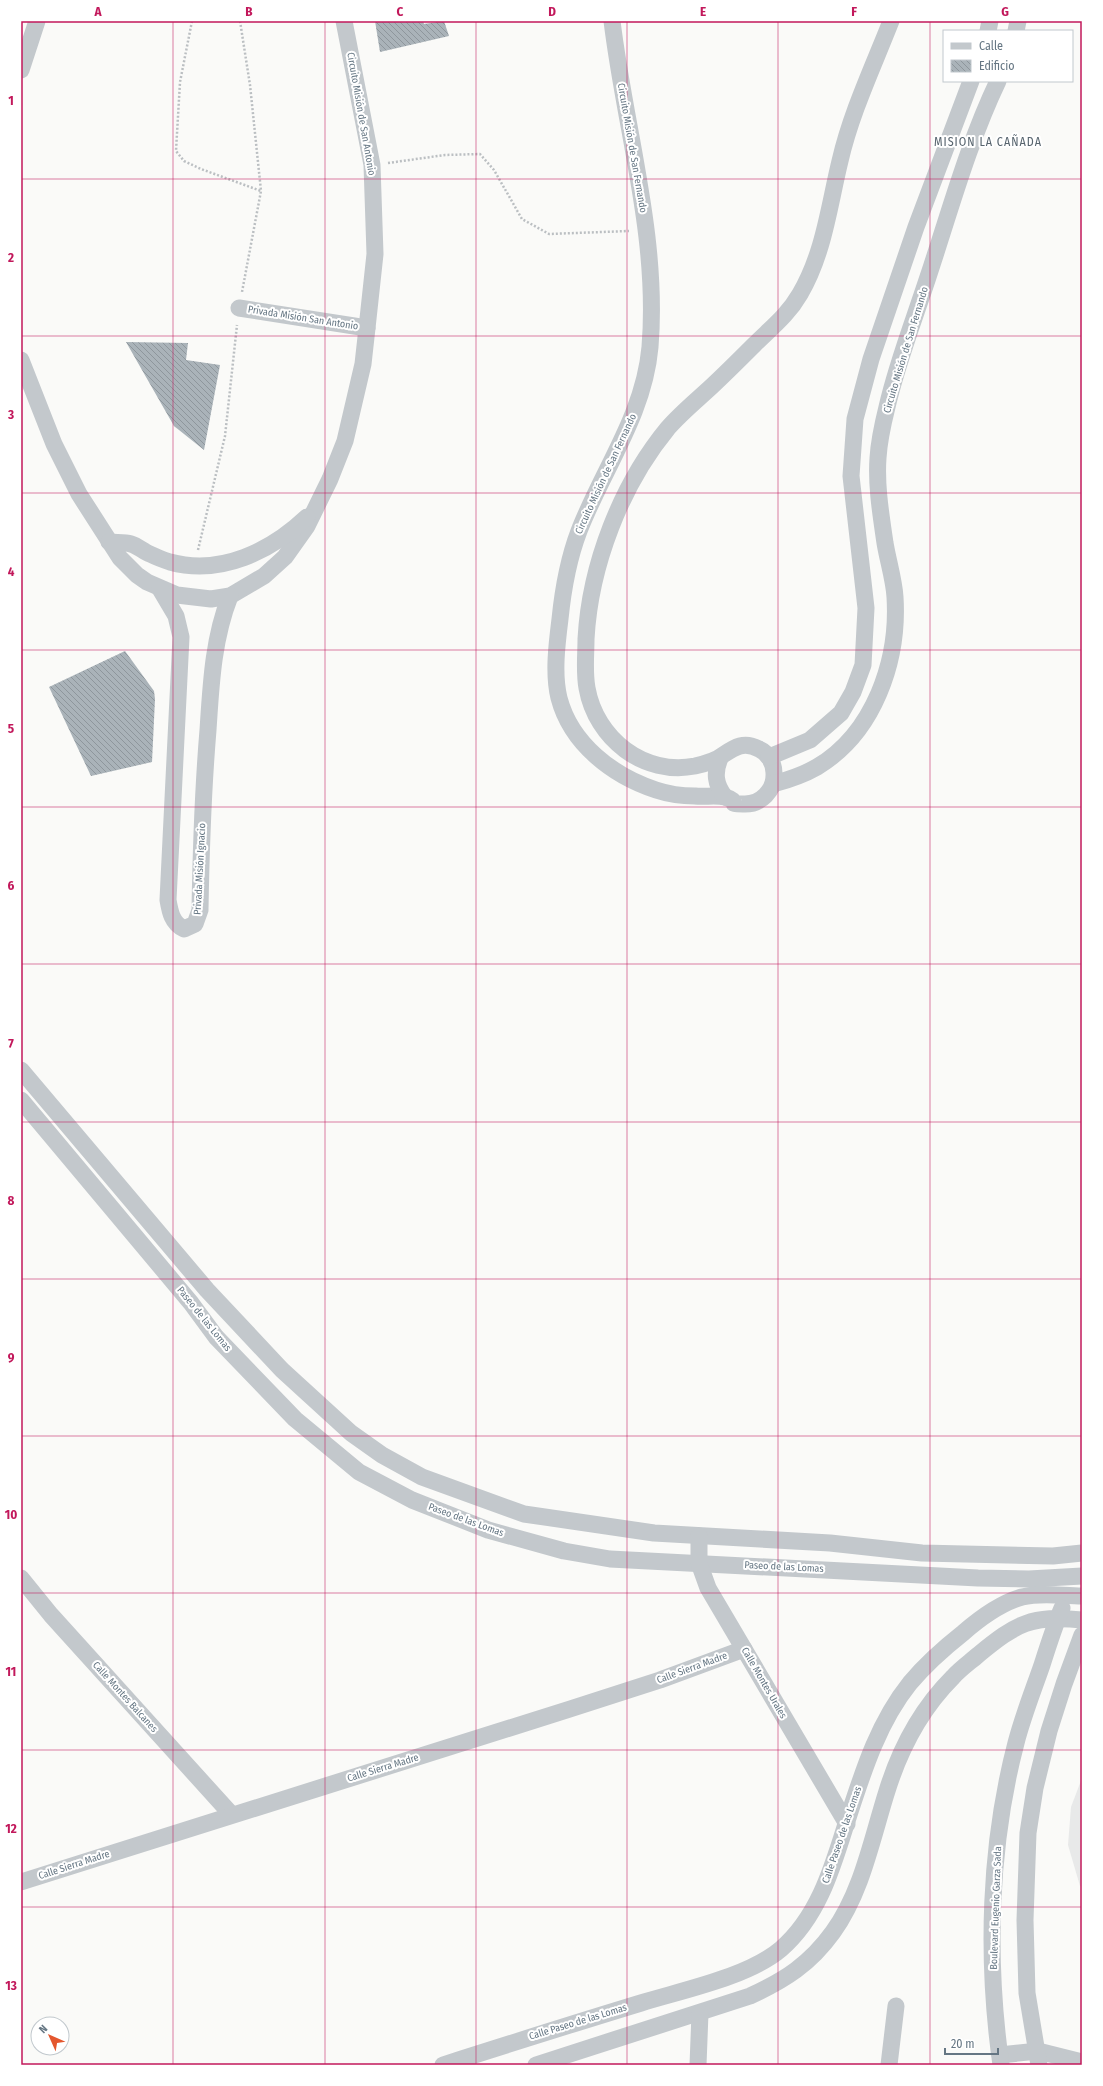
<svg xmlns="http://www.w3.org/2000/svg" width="1103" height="2086" font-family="'Fira Sans Condensed',sans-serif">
	<defs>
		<pattern id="building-back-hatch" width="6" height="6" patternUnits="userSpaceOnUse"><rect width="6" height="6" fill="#aab3b9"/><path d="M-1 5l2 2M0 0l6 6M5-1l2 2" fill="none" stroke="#8e969c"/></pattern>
	</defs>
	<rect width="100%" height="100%" fill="#fafaf8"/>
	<path fill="#e8e9e9" d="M1082,1778V1887L1080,1886L1068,1845L1071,1807Z"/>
	<g fill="url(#building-back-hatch)">
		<path d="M375,21H423L424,24L444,21L449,36L380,52Z"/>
		<path d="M126,342L188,343L186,360L220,365L204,450L174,426Z"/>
		<path d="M125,651L154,691L155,699L152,762L91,776L49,687Z"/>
	</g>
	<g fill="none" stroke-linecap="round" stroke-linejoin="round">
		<g stroke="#bbbfc2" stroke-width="2.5" stroke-dasharray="2 2" stroke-linecap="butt">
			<path d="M192,21L180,82L176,151L184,161L201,169L261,191"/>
			<path d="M240,21L250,85L261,191L242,292"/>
			<path d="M388,163L445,155L480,154L494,170L522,219L549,234L629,231"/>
			<path d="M198,550L225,436L237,325"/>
		</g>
		<g stroke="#c3c8cc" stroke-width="17">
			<path d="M612,21C625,129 659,237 650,347C644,415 603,469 579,531C568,560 563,589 560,619C557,643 553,674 559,698C571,744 613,776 656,790C668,794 682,796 695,796C704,797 717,795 725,797C742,802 725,804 743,804C761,805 775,790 774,773C774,763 768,753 759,749C744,741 735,747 723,755C716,761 704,764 695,766C644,776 596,739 587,688C584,672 586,655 586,639C590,565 621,485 668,428C681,413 697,400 711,387C726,373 740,359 754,345C771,328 788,315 800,294C824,253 829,206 840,161C851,113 873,67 891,21"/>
			<path d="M988,31L990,21"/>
			<path d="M1016,31L1018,21"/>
			<path d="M21,70L37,21"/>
			<path d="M239,308L367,328"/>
			<path d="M21,360L54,444L79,494L120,558L137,575L147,582L177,595L211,599L230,596L264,576L285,557L307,526L330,479L345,441L363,364L367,328L375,254L372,165L344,21"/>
			<path d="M109,542C116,543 124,542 131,544C138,546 144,552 150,554C156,557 164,560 170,562C221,576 271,551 307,517"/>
			<path d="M160,589L176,616L181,637L168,900C170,912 172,923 184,929L195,924L200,910C201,850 203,790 208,730C211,684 213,639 230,596"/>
			<path d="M769,757L810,740L841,713L853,692L863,665L866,608L851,476L855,419L871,359L916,227L971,81"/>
			<path d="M720,758C714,773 715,784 725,797"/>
			<path d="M773,784C788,780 803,775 817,767C874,733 899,661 895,597C894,580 888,561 885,543C881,515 876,486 878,458C879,441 883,423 887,407C897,363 914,320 928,277C950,211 968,144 998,81"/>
			<path d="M21,1070L207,1290L282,1370L351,1433L382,1455L422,1477L524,1514L654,1533L830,1543L922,1553L1053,1556L1082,1553"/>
			<path d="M21,1100L191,1303L216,1337L295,1419L359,1472L412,1500L488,1530L564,1551L610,1559L978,1578L1029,1579L1082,1576"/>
			<path d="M699,1536V1563L708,1588L847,1824"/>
			<path d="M21,1578L51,1615L231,1814"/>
			<path d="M21,1882L570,1709L660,1680L744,1649"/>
			<path d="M1000,2055L1038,2051L1082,2062"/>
			<path d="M443,2065C509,2044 575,2023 641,2003C683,1990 748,1977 781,1949C818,1917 832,1869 846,1824C862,1775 877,1724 910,1683C926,1664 944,1648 963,1633C979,1619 1001,1603 1022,1597C1042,1592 1062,1596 1082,1596"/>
			<path d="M536,2065L750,1996C785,1980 810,1964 833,1932C862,1892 872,1838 887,1791C900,1749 922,1708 953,1677C960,1669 970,1662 978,1655C1017,1623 1031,1615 1082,1620"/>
			<path d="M698,2065L700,2013"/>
			<path d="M889,2065L896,2006"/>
			<path d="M1001,2065C986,1959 989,1846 1016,1743C1023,1716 1033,1691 1042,1665C1048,1646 1054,1627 1062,1608"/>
			<path d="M1039,2065L1027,1993L1025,1920L1028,1833L1035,1788L1049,1731L1064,1684L1082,1635"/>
		</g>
	</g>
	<path fill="none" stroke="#c2185b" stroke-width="1" stroke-opacity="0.55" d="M173,21V2065M325,21V2065M476,21V2065M627,21V2065M778,21V2065M930,21V2065M21,179H1082M21,336H1082M21,493H1082M21,650H1082M21,807H1082M21,964H1082M21,1122H1082M21,1279H1082M21,1436H1082M21,1593H1082M21,1750H1082M21,1907H1082"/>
	<g text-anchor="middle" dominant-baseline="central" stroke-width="4" stroke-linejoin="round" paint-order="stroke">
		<g font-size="10" fill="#657683" stroke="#fff">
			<text transform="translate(361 114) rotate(80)">Circuito Misión de San Antonio</text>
			<text transform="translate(632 148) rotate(80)">Circuito Misión de San Fernando</text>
			<text transform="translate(303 318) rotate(9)">Privada Misión San Antonio</text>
			<text transform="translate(906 350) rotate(-73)">Circuito Misión de San Fernando</text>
			<text transform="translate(606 474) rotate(-65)">Circuito Misión de San Fernando</text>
			<text transform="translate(200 869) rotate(-87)">Privada Misión Ignacio</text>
			<text transform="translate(204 1319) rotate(51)">Paseo de las Lomas</text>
			<text transform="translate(466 1520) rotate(20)">Paseo de las Lomas</text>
			<text transform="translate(784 1567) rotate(3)">Paseo de las Lomas</text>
			<text transform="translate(692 1668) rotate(-20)">Calle Sierra Madre</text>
			<text transform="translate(764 1683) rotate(60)">Calle Montes Urales</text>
			<text transform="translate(125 1697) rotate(48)">Calle Montes Balcanes</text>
			<text transform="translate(383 1768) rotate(-17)">Calle Sierra Madre</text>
			<text transform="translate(842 1835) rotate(-71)">Calle Paseo de las Lomas</text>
			<text transform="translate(74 1865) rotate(-18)">Calle Sierra Madre</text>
			<text transform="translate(996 1908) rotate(-88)">Boulevard Eugenio Garza Sada</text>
			<text transform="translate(578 2022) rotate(-17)">Calle Paseo de las Lomas</text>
		</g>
		<g font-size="12" letter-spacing="1" fill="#57646e" stroke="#fff">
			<text x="988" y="142">MISION LA CAÑADA</text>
		</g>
	</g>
	<rect width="1103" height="2086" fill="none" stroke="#ffffff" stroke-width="44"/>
	<rect x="943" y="30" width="130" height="52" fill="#ffffff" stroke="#c1c8cd"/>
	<rect x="951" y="43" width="20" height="6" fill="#c3c8cc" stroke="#c1c8cd"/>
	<text x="979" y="50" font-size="12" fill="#657683">Calle</text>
	<rect x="951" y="60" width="20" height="12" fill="url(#building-back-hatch)" stroke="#c1c8cd"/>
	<text x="979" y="70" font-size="12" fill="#657683">Edificio</text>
	<g transform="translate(50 2036) rotate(315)"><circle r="19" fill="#ffffff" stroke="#c1c8cd"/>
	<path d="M0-3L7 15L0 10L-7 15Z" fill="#e4572e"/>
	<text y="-6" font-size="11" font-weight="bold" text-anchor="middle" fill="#657683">N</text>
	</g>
	<path d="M945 2048v6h53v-6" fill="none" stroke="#657683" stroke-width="2"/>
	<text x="951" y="2048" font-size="12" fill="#657683" stroke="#ffffff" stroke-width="3" paint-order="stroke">20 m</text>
	<rect x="22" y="22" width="1059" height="2042" fill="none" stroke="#c2185b" stroke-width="1.5"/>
	<g font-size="13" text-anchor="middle" font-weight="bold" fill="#c2185b">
		<text x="98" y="16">A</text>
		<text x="249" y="16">B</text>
		<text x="400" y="16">C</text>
		<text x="552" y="16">D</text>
		<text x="703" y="16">E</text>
		<text x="854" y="16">F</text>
		<text x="1005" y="16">G</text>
		<text x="11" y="105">1</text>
		<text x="11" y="262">2</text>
		<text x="11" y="419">3</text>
		<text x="11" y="576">4</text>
		<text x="11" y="733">5</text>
		<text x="11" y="890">6</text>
		<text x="11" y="1048">7</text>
		<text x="11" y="1205">8</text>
		<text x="11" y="1362">9</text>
		<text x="11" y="1519">10</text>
		<text x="11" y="1676">11</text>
		<text x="11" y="1833">12</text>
		<text x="11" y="1990">13</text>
	</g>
</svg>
